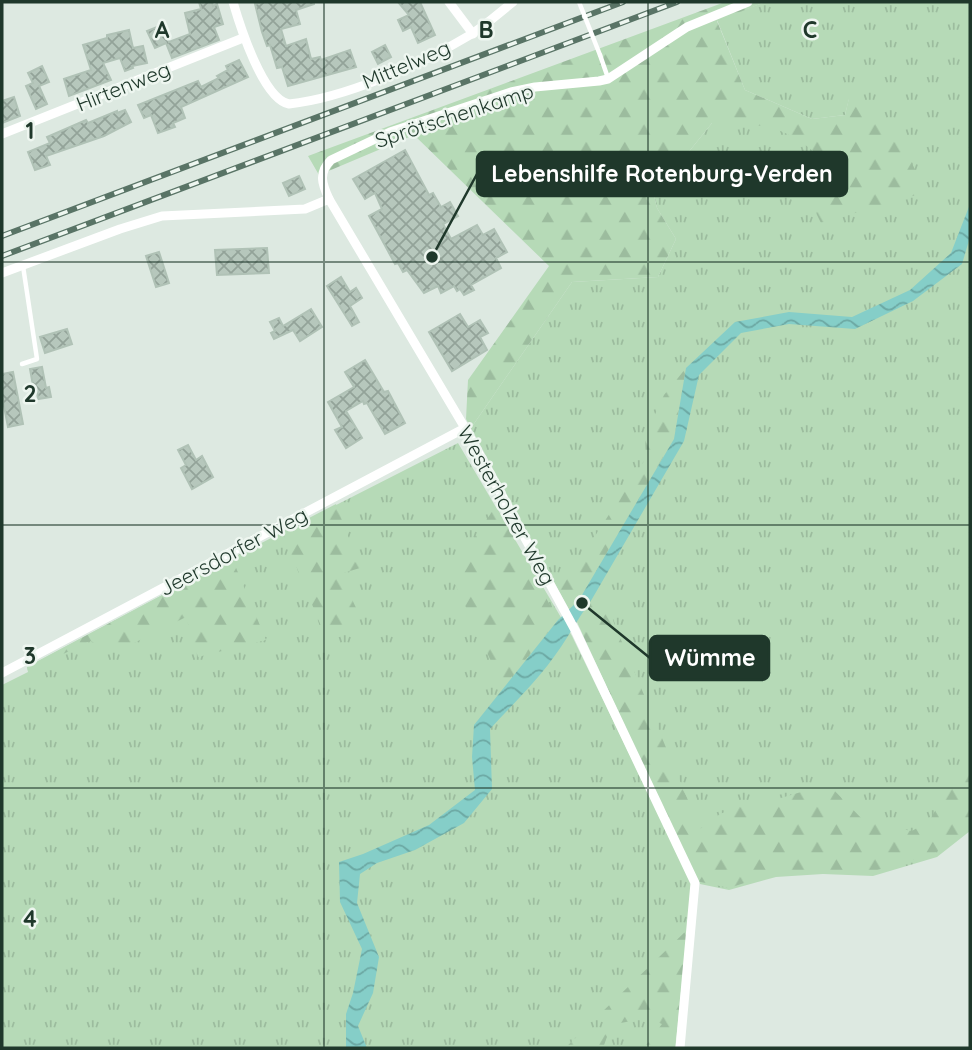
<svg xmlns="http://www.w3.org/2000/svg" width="972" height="1050" font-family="Quicksand,sans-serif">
	<defs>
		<pattern id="grass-tufts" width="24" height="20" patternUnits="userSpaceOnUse" patternTransform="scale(1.75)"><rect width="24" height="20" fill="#b6dab7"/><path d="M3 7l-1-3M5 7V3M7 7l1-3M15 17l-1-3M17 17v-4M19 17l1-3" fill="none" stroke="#9cbc9e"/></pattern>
		<pattern id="forest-firs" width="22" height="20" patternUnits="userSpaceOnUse" patternTransform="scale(1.75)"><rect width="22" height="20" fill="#b6dab7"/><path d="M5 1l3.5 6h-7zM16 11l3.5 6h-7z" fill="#9cbc9e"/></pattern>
		<pattern id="water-waves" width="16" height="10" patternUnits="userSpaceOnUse" patternTransform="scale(1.75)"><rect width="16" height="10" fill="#85cec8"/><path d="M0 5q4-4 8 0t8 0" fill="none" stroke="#6ca8a3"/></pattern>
		<pattern id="building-cross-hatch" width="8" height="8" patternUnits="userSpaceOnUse" patternTransform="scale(1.75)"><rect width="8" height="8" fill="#b6c7bc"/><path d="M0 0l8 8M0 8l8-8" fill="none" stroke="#93a399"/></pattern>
	</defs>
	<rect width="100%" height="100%" fill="#dde9e1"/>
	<g fill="url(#grass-tufts)">
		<path d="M765,2H970V831L937,857L873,876L823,874L776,877L729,890L700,884L583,628L562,588L559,591L471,428L572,282L658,277L676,239L657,208L654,195L712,123L745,97L812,127L855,123L849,99L845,115L812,119L745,90L717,20Z"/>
		<path d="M458,443L572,636L692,883L675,1048H2V685L28,672L27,667L232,558Z"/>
	</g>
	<g fill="url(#forest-firs)">
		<path d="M725,2H765L717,21L745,90L812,119L845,115L849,98L875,112L905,149L921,182L916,195L821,223C805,191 808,190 820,157C783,123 759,124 712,123L654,195L657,208L676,239L658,277L572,282L471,428L466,419L468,380L549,266L414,135L319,175L308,156Z"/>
		<path d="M686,368L674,439L579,600L570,611L559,591L646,458L645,436L664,395Z"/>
		<path d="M336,504L360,568L340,574L358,612L326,638L282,532Z"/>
		<path d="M496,506L558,620L503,687L450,573Z"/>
		<path d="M232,558L266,640L198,657L186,617L118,651L90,641L28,671L27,667Z"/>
		<path d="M592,599L607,600L614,623L700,829L720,814L745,804L764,803L828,784L865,822L912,831L930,820L970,748V826L935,853L874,871L775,873L729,888L696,881L576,620Z"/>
		<path d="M687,930L675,1048H644L662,1024L648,1018L615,1024L600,1014Z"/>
		<path d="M585,1029L608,1034L603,1048H565Z"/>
	</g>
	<path fill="url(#water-waves)" d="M970,204V237L962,264L913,301L855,329L789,324L741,333L699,375L684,441L592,599C583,611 576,623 568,636C547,671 517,700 490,729L492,789L464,823L415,850L377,863L360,874L357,903L379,957L373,993L358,1026L367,1048H346V1014L353,993L362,949L340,902L339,862L363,854L429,825L475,790L472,757L474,725L558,620L579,600L674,439L686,368L735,322L789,312L852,317L910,290L951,253Z"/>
	<g fill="url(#building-cross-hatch)" stroke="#b0c2b6" stroke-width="2">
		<path d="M199,2H212L213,6L217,4L223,24L214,27L219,40L172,58L166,43L155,48L147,31L162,25L169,42L190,34L185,13L201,9Z"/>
		<path d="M263,2H314V4L296,10L300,24L281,29L286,46L306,39L311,59L320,57L321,60L350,50L356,67L288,86L282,67L277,68L270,45L267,46L262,32L255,4Z"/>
		<path d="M398,2H420L435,35L418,43L411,27L403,31L398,20L409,15Z"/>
		<path d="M129,30L133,48L143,46L147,63L132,66L133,68L125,71L120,58L103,63L111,80L69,96L64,79L91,70L83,45L107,38V35Z"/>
		<path d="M385,45L391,57L378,64L372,52Z"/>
		<path d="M239,60L248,77L181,107L185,118L173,123L175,127L158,133L151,115L144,118L138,105L198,81L201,87L219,78L217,76L228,70L226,66Z"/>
		<path d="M42,66L49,82L39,86L47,104L36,109L26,86L33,83L28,73Z"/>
		<path d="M14,97L20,116L2,123V101Z"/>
		<path d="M125,110L131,122L104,136L46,156L50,165L35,170L28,152L50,143L47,137L86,120L88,123L117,111V113Z"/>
		<path d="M405,150L429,195L433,193L441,207L450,202L458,216L443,224L451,239L477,225L483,235L494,229L507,252L496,258L501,268L471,285L474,290L464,295L460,289L457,291L454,286L441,293L438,286L424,293L407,270L403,272L398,263L395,264L369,216L382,209L375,193L365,199L353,179Z"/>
		<path d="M299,176L305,189L289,196L283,183Z"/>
		<path d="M267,248L269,273L217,275L215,250Z"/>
		<path d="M159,252L169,283L156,287L146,256Z"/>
		<path d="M341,277L350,292L356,288L362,298L350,306L359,322L352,326L327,286Z"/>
		<path d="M311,309L322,327L300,341L293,330L274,339L271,333L275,331L270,322L279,318L283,326Z"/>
		<path d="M460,314L468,327L480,320L488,333L480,337L487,350L452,371L429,332Z"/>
		<path d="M67,329L72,344L45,353L40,337Z"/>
		<path d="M365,360L384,392L388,391L405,423L385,434L367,403L364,404L363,401L346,411L362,438L346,448L335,430L342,427L328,402L354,387L345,372Z"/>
		<path d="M42,367L46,388L49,387L51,397L38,399L37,391H34L30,369Z"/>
		<path d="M13,372L23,424L8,427L2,396V374Z"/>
		<path d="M188,445L196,460L202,456L213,477L192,489L181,468L186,465L178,450Z"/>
	</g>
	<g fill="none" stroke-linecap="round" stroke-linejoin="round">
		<g stroke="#fff" stroke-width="4.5">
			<path d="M600,55L608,78"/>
			<path d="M22,364L37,359L23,266"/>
		</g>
		<g stroke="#fff" stroke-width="9">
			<path d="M233,2C240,26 263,99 289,104C345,98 422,64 470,35C485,26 499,13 513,2"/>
			<path d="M449,2L473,34"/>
			<path d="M2,134L243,38"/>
			<path d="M2,273L120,229L162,216L305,209L329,199"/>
			<path d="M2,673L465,428"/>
			<path d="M680,1048L695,883L575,630L465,428L329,199C322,184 318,173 331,160L390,132L511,92L535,87L599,81L608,79L687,27L748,2"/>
		</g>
		<g stroke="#597466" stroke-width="6">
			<g id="rail">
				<path d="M2,236L623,2"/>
				<path d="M2,256L677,2"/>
			</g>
		</g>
		<use href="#rail" stroke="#eef6f0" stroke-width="3.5" stroke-dasharray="10" stroke-linecap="butt"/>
		<path stroke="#fff" stroke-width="4.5" d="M579,2L600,55"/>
	</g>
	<path fill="none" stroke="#1f382b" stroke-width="2" stroke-opacity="0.55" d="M324,2V1048M648,2V1048M2,262H970M2,525H970M2,788H970"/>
	<g text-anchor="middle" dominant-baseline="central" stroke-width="5" stroke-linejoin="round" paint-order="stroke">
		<g font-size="21" fill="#1f382b" stroke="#eef6f0">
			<text transform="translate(406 64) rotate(-23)">Mittelweg</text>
			<text transform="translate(123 86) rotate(-22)">Hirtenweg</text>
			<text transform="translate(454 115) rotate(-18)">Sprötschenkamp</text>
			<text transform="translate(507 505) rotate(61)">Westerholzer Weg</text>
			<text transform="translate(233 551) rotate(-28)">Jeersdorfer Weg</text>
		</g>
	</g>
	<g font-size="23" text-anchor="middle" font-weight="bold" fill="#1f382b" stroke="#eef6f0" stroke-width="5" stroke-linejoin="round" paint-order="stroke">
		<text x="162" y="38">A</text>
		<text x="486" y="38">B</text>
		<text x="810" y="38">C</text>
		<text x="30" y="139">1</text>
		<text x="30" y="402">2</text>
		<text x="30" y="664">3</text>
		<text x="30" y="927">4</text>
	</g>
	<path fill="none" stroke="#1f382b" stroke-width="2.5" d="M432 257L477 174M582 603L650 658"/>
	<g fill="#1f382b" stroke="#eef6f0" stroke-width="2.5">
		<circle cx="432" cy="257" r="7"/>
		<circle cx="582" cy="603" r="7"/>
	</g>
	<g fill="#1f382b" stroke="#1f382b" stroke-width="2.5">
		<rect x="477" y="152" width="370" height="44" rx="7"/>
		<rect x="650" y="636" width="119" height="44" rx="7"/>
	</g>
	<g font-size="23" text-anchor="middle" font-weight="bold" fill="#fff">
		<text x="662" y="182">Lebenshilfe Rotenburg-Verden</text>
		<text x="710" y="666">Wümme</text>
	</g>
	<rect width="972" height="1050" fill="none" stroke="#1f382b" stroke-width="7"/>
</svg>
